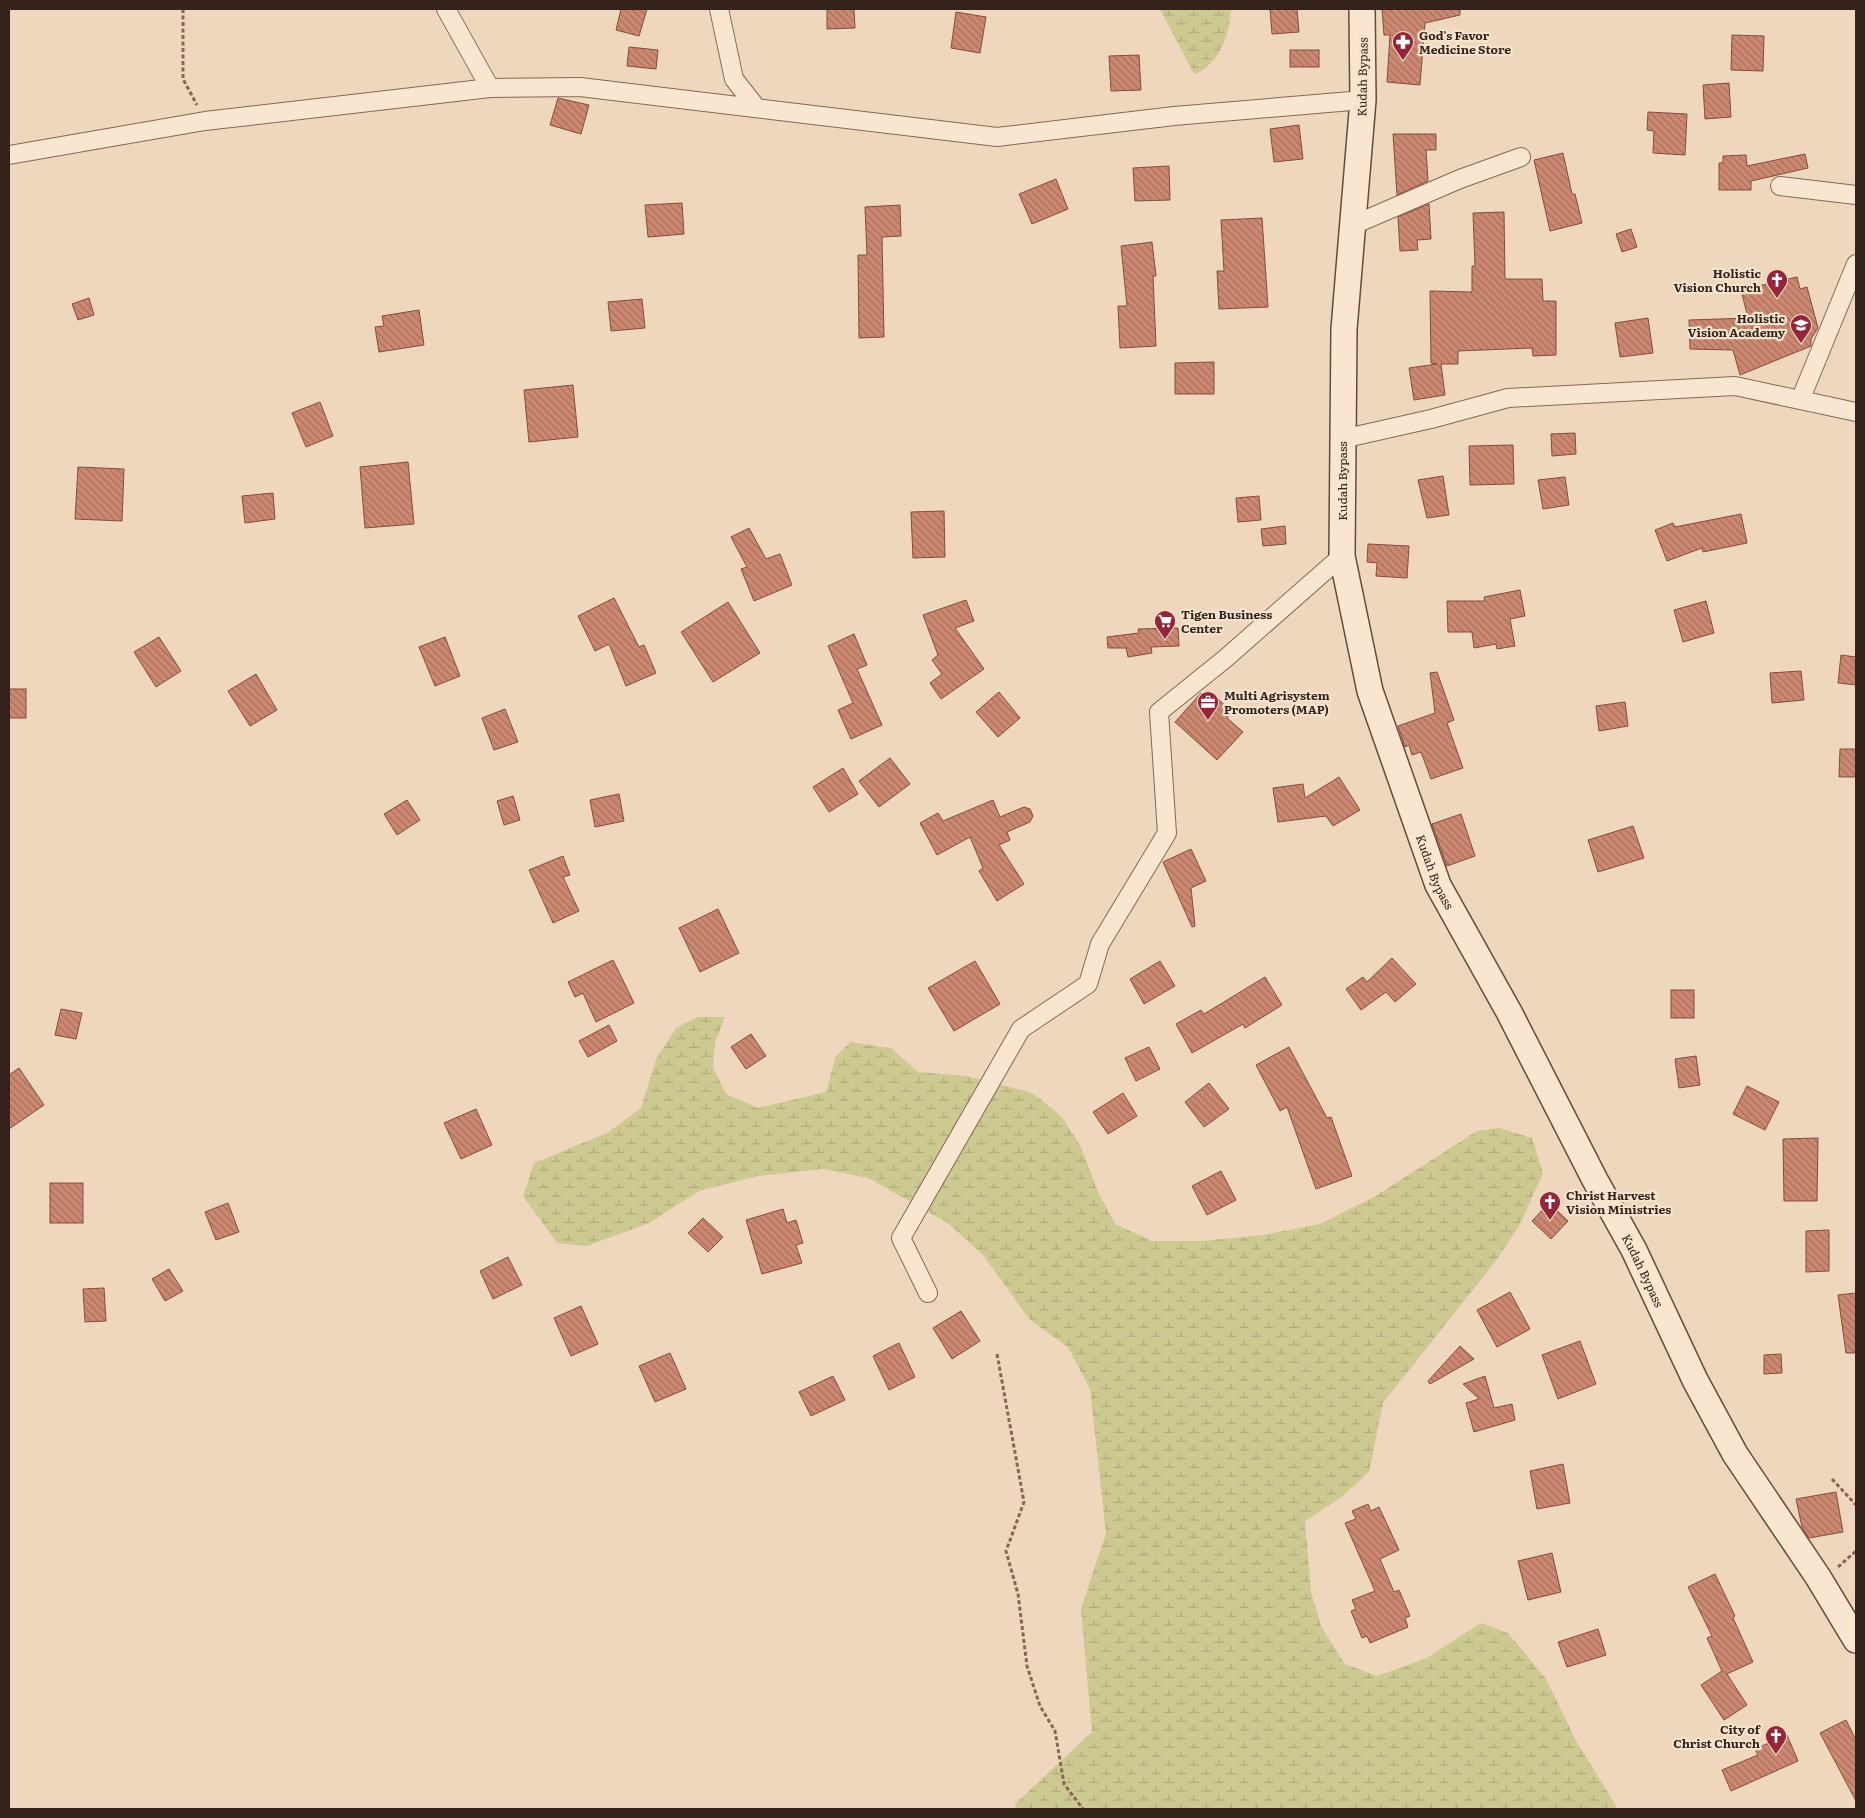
<svg xmlns="http://www.w3.org/2000/svg" width="1865" height="1818" font-family="Literata,serif">
	<defs>
		<pattern id="wetland-marsh" width="20" height="14" patternUnits="userSpaceOnUse" patternTransform="scale(1.25)"><rect width="20" height="14" fill="#ccc991"/><path d="M1 5h8M5 5V1M11 12h8M15 12V8" fill="none" stroke="#b0ac7c"/></pattern>
		<pattern id="building-back-hatch" width="6" height="6" patternUnits="userSpaceOnUse" patternTransform="scale(1.25)"><rect width="6" height="6" fill="#cd8872"/><path d="M-1 5l2 2M0 0l6 6M5-1l2 2" fill="none" stroke="#a76f5d"/></pattern>
	</defs>
	<rect width="100%" height="100%" fill="#eed7bd"/>
	<g fill="url(#wetland-marsh)">
		<path d="M1160,9H1231C1230,33 1219,66 1194,74Z"/>
		<path d="M697,1017H725L715,1042L713,1068L726,1094L758,1108L826,1092L836,1056L851,1042L891,1048L918,1072L966,1076L1029,1092L1039,1098L1062,1117L1081,1147L1098,1192L1115,1224L1152,1241H1202L1263,1235L1320,1224L1374,1197L1477,1131L1499,1128L1532,1138L1543,1173L1520,1224L1498,1258L1383,1403L1369,1472L1339,1499L1305,1521L1311,1592L1321,1626L1345,1664L1377,1676L1425,1659L1481,1623L1508,1633L1546,1679L1575,1739L1618,1809H1016L1015,1804L1092,1732L1081,1609L1106,1533L1090,1389L1068,1347L1030,1320L983,1255L948,1223L868,1178L823,1169L758,1176L699,1191L649,1223L587,1246L557,1243L523,1196L534,1163L607,1133L641,1108L656,1059L676,1028Z"/>
	</g>
	<g fill="url(#building-back-hatch)" stroke="#854c3c">
		<path d="M621,9H647L639,36L616,30Z"/>
		<path d="M827,9H854L855,28L827,29Z"/>
		<path d="M1270,9H1297L1299,32L1272,34Z"/>
		<path d="M1382,9H1460V15L1425,23L1420,85L1387,82L1390,35H1384Z"/>
		<path d="M956,12L986,17L980,53L951,48Z"/>
		<path d="M1732,35L1764,36L1763,71L1731,70Z"/>
		<path d="M629,47L658,50L656,69L627,66Z"/>
		<rect x="1290" y="50" width="29" height="17"/>
		<path d="M1139,55L1141,90L1111,91L1109,56Z"/>
		<path d="M1729,83L1731,117L1705,119L1703,85Z"/>
		<path d="M558,98L589,105L581,134L550,125Z"/>
		<path d="M1648,112L1687,114L1685,155L1653,153L1654,131L1647,130Z"/>
		<path d="M1299,125L1303,159L1274,162L1270,129Z"/>
		<path d="M1393,134H1436V150H1426L1428,181L1397,195Z"/>
		<path d="M1563,153L1572,194H1575L1582,223L1550,231L1534,160Z"/>
		<path d="M1805,154L1808,168L1751,181V190H1719V163H1723V156L1746,155L1747,166Z"/>
		<path d="M1169,166L1170,200L1135,201L1133,168Z"/>
		<path d="M1056,179L1068,209L1032,224L1019,194Z"/>
		<path d="M682,203L684,234L648,237L645,205Z"/>
		<path d="M1429,204L1431,239L1417,240L1418,250L1400,251L1398,217Z"/>
		<path d="M900,205L901,236L882,237L884,337L859,338L858,255H867L865,207Z"/>
		<path d="M1504,212L1505,279H1542L1543,301H1556V355L1533,356L1532,348L1458,351V364H1441L1445,395L1414,400L1409,368L1437,364L1431,363L1430,291L1472,292V266H1475L1473,213Z"/>
		<path d="M1262,218L1268,307L1219,309L1217,271H1224L1221,220Z"/>
		<path d="M1631,229L1637,247L1622,252L1616,234Z"/>
		<path d="M1152,242L1156,276H1153L1156,346L1120,348L1118,306H1127L1121,246Z"/>
		<path d="M1797,277L1800,289L1807,287L1818,328L1811,339V346L1740,375L1733,350L1690,349L1689,320L1748,318L1741,290Z"/>
		<path d="M89,298L94,315L78,320L72,304Z"/>
		<path d="M642,299L645,328L611,331L608,302Z"/>
		<path d="M419,310L424,345L379,352L375,327L384,326L382,316Z"/>
		<path d="M1648,318L1653,353L1620,357L1615,323Z"/>
		<path d="M1214,362V394H1175V363Z"/>
		<path d="M573,385L578,437L529,442L524,390Z"/>
		<path d="M320,402L333,436L306,447L292,413Z"/>
		<path d="M1575,433L1576,454L1552,456L1551,434Z"/>
		<path d="M1513,445L1514,484L1470,485L1469,446Z"/>
		<path d="M408,462L414,524L365,528L360,467Z"/>
		<path d="M78,467L124,469L122,521L75,519Z"/>
		<path d="M1443,476L1449,515L1427,518L1418,480Z"/>
		<path d="M1565,477L1569,505L1543,509L1538,480Z"/>
		<path d="M273,493L275,519L245,523L242,496Z"/>
		<path d="M1259,496L1261,520L1238,522L1236,498Z"/>
		<path d="M944,511L945,557L913,558L911,512Z"/>
		<path d="M1741,514L1747,543L1703,552L1702,548L1667,561L1655,530L1673,523L1675,527Z"/>
		<path d="M1285,526L1286,544L1263,546L1261,529Z"/>
		<path d="M749,528L766,559L780,554L792,585L754,601L741,569L747,567L731,537Z"/>
		<path d="M1368,544L1409,546L1407,578L1376,576L1377,563L1367,562Z"/>
		<path d="M1520,590L1525,616L1510,619L1515,646L1497,649L1496,644L1474,648L1472,632H1448L1447,601H1485L1484,597Z"/>
		<path d="M614,598L639,647L644,645L656,673L626,686L609,644L595,651L578,616Z"/>
		<path d="M966,600L974,621L955,628L984,669L941,699L930,683L942,674L932,660L938,655L923,615Z"/>
		<path d="M1706,601L1714,633L1683,642L1674,610Z"/>
		<path d="M728,602L760,653L713,682L681,632Z"/>
		<path d="M1178,628L1179,646L1151,647L1152,653L1128,657L1126,648H1108L1107,637L1139,633L1138,629Z"/>
		<path d="M854,634L867,665L857,669L882,725L851,739L838,710L853,703L828,646Z"/>
		<path d="M159,637L181,671L156,687L134,652Z"/>
		<path d="M445,637L460,676L435,686L419,647Z"/>
		<path d="M1841,655L1856,657V685L1838,683Z"/>
		<path d="M1801,671L1804,700L1772,703L1770,673Z"/>
		<path d="M1437,672L1454,720L1447,723L1463,768L1431,779L1421,752L1412,755L1409,745L1405,747L1398,726L1435,713L1430,673Z"/>
		<path d="M256,674L277,710L250,726L228,691Z"/>
		<rect x="9" y="689" width="17" height="29"/>
		<path d="M999,692L1020,718L998,737L976,712Z"/>
		<path d="M1201,693L1212,703L1217,698L1232,712L1227,718L1243,732L1217,760L1175,722Z"/>
		<path d="M1625,702L1628,726L1599,731L1596,706Z"/>
		<path d="M505,709L518,742L494,750L482,718Z"/>
		<path d="M1840,749H1856V777H1839Z"/>
		<path d="M890,758L910,784L879,807L859,781Z"/>
		<path d="M843,768L858,794L829,812L813,787Z"/>
		<path d="M1339,777L1360,810L1333,826L1326,816L1278,822L1273,788L1303,784L1305,798Z"/>
		<path d="M619,794L624,821L595,827L590,800Z"/>
		<path d="M513,796L520,820L504,825L497,801Z"/>
		<path d="M407,800L420,820L397,835L384,814Z"/>
		<path d="M993,800L1000,817L1024,807L1030,809L1033,816L1030,822L1007,832L1010,840L999,845L1024,884L997,901L979,871L983,868L970,837L937,855L920,823L938,813L943,821Z"/>
		<path d="M1461,814L1475,856L1447,866L1432,824Z"/>
		<path d="M1633,826L1644,858L1598,872L1588,840Z"/>
		<path d="M1191,849L1206,881L1191,888L1195,926L1192,927L1163,862Z"/>
		<path d="M563,856L570,875L563,877L579,911L553,923L529,870Z"/>
		<path d="M718,909L739,953L700,972L679,928Z"/>
		<path d="M1392,958L1416,984L1395,1002L1386,992L1361,1010L1346,989L1363,977L1367,982Z"/>
		<path d="M613,960L634,1003L596,1022L583,993L575,997L568,982Z"/>
		<path d="M975,961L1000,1004L954,1031L928,988Z"/>
		<path d="M1160,961L1175,986L1144,1004L1130,979Z"/>
		<path d="M1265,977L1282,1005L1245,1028L1243,1024L1192,1053L1176,1024L1201,1010L1204,1014Z"/>
		<rect x="1671" y="990" width="23" height="28"/>
		<path d="M61,1009L82,1013L76,1039L55,1035Z"/>
		<path d="M609,1025L617,1041L588,1057L579,1041Z"/>
		<path d="M751,1034L766,1056L746,1069L731,1047Z"/>
		<path d="M1149,1047L1160,1069L1136,1081L1125,1058Z"/>
		<path d="M1289,1047L1327,1118L1331,1117L1352,1176L1316,1189L1287,1107L1280,1111L1256,1065Z"/>
		<path d="M1696,1056L1700,1085L1679,1088L1675,1059Z"/>
		<path d="M19,1068L44,1105L9,1129V1075Z"/>
		<path d="M1209,1083L1229,1109L1204,1127L1185,1102Z"/>
		<path d="M1747,1086L1779,1102L1765,1130L1733,1114Z"/>
		<path d="M1123,1093L1137,1116L1108,1134L1093,1112Z"/>
		<path d="M476,1109L492,1145L461,1159L444,1123Z"/>
		<path d="M1818,1138L1817,1201H1784L1783,1139Z"/>
		<path d="M1221,1171L1236,1200L1207,1215L1192,1186Z"/>
		<rect x="50" y="1183" width="33" height="40"/>
		<path d="M228,1203L239,1232L216,1240L205,1212Z"/>
		<path d="M1549,1203L1568,1221L1551,1239L1532,1221Z"/>
		<path d="M783,1209L787,1223L796,1220L803,1243L796,1245L802,1263L762,1274L746,1220Z"/>
		<path d="M703,1218L723,1237L708,1252L688,1233Z"/>
		<path d="M1829,1230V1271L1806,1272V1231Z"/>
		<path d="M508,1257L522,1285L493,1299L480,1271Z"/>
		<path d="M169,1269L183,1291L165,1301L152,1279Z"/>
		<path d="M104,1288L106,1321L85,1322L83,1289Z"/>
		<path d="M1510,1292L1530,1329L1497,1347L1477,1310Z"/>
		<path d="M1856,1293V1353H1846L1838,1295Z"/>
		<path d="M581,1306L598,1344L571,1356L554,1318Z"/>
		<path d="M961,1311L980,1341L952,1359L933,1328Z"/>
		<path d="M1580,1341L1596,1384L1558,1399L1542,1355Z"/>
		<path d="M899,1343L915,1377L889,1390L873,1356Z"/>
		<path d="M1460,1346L1474,1359L1430,1384L1428,1381Z"/>
		<path d="M670,1353L686,1389L655,1402L639,1366Z"/>
		<path d="M1781,1354L1782,1373L1764,1374V1355Z"/>
		<path d="M833,1376L845,1400L811,1416L799,1392Z"/>
		<path d="M1485,1376L1494,1408L1512,1404L1515,1420L1474,1432L1466,1403L1479,1399L1463,1384Z"/>
		<path d="M1563,1464L1570,1503L1537,1509L1530,1471Z"/>
		<path d="M1836,1492L1843,1532L1809,1538L1802,1527L1796,1499Z"/>
		<path d="M1368,1504L1371,1511L1379,1507L1399,1550L1380,1559L1394,1592L1399,1590L1410,1616L1405,1618L1408,1627L1370,1643L1367,1636L1362,1638L1351,1611L1356,1609L1352,1600L1375,1591L1345,1523L1356,1519L1352,1511Z"/>
		<path d="M1552,1553L1561,1592L1528,1600L1518,1561Z"/>
		<path d="M1715,1574L1735,1616L1733,1618L1753,1662L1727,1674L1747,1705L1724,1720L1701,1685L1722,1671L1707,1638L1712,1636L1688,1587Z"/>
		<path d="M1598,1629L1606,1655L1567,1667L1558,1642Z"/>
		<path d="M1846,1720L1856,1740V1801L1820,1733Z"/>
		<path d="M1787,1735L1798,1761L1731,1791L1722,1770L1758,1755L1755,1749Z"/>
	</g>
	<g fill="none" stroke-linecap="round" stroke-linejoin="round">
		<g stroke="#866756" stroke-width="20">
			<g id="street">
				<path d="M446,9L490,88"/>
				<path d="M719,9L734,79L756,107"/>
				<path d="M9,155L205,121L490,88L580,87L997,137L1174,116L1363,100"/>
				<path d="M1780,186L1856,195"/>
				<path d="M1351,226L1460,179L1521,157"/>
				<path d="M1801,398L1856,264"/>
				<path d="M1342,439L1431,419L1508,398L1735,386L1856,412"/>
				<path d="M928,1293L901,1238L1021,1029L1088,984L1100,944L1167,833L1159,712L1226,658L1342,556"/>
			</g>
		</g>
		<g stroke="#68493a" stroke-width="28">
			<g id="secondary">
				<path id="s1" d="M1362,9L1363,100L1344,329L1342,556L1370,691L1438,885L1509,1012L1595,1180L1634,1250L1695,1380L1735,1454L1818,1577L1856,1640"/>
			</g>
		</g>
		<g stroke="#866756" stroke-width="3" stroke-dasharray="4 2.5" stroke-linecap="butt">
			<path d="M183,9V79L197,105"/>
			<path d="M997,1354L1024,1502L1006,1551L1018,1594L1027,1666L1040,1706L1055,1731L1064,1784L1083,1809"/>
			<path d="M1832,1479L1856,1505"/>
			<path d="M1838,1567L1856,1551"/>
		</g>
		<use href="#street" stroke="#f9e6d0" stroke-width="18"/>
		<use href="#secondary" stroke="#f9e6d0" stroke-width="25"/>
	</g>
	<defs>
		<g id="pharmacy-pin" transform="scale(1.125)"><path d="M0 17L-7.5 6A9.5 9.5 0 1 1 7.5 6Z" fill="#962539" stroke="#f6e3cd"/><path d="M-2-6h4v4h4v4h-4v4h-4v-4h-4v-4h4Z" fill="#fff"/></g>
		<g id="church-pin" transform="scale(1.125)"><path d="M0 17L-7.5 6A9.5 9.5 0 1 1 7.5 6Z" fill="#962539" stroke="#f6e3cd"/><path d="M-1.2-6h2.4v3.5h3.3v2.4h-3.3V6h-2.4V-.1h-3.3v-2.4h3.3Z" fill="#fff"/></g>
		<g id="school-pin" transform="scale(1.125)"><path d="M0 17L-7.5 6A9.5 9.5 0 1 1 7.5 6Z" fill="#962539" stroke="#f6e3cd"/><path d="M0-5L7-2L0 1L-7-2ZM-4 1L0 2.5L4 1V4Q0 6-4 4Z" fill="#fff"/></g>
		<g id="supermarket-pin" transform="scale(1.125)"><path d="M0 17L-7.5 6A9.5 9.5 0 1 1 7.5 6Z" fill="#962539" stroke="#f6e3cd"/><path d="M-6-5.5h2.5l.6 2H6L4.5 2H-2.5L-4.4-4H-6ZM-1.5 3.2a1.3 1.3 0 1 0 .1 0ZM3 3.2a1.3 1.3 0 1 0 .1 0Z" fill="#fff"/></g>
		<g id="office-pin" transform="scale(1.125)"><path d="M0 17L-7.5 6A9.5 9.5 0 1 1 7.5 6Z" fill="#962539" stroke="#f6e3cd"/><path d="M-6-3h4V-5.5h4V-3h4V5H-6ZM-1-4.5V-3h2v-1.5ZM-6 0V1H6V0Z" fill="#fff"/></g>
	</defs>
	<g fill-rule="evenodd">
		<use href="#pharmacy-pin" x="1403" y="42"/>
		<use href="#church-pin" x="1777" y="280"/>
		<use href="#school-pin" x="1801" y="325"/>
		<use href="#supermarket-pin" x="1165" y="621"/>
		<use href="#office-pin" x="1208" y="702"/>
		<use href="#church-pin" x="1550" y="1202"/>
		<use href="#church-pin" x="1776" y="1736"/>
	</g>
	<g text-anchor="middle" dominant-baseline="central" stroke-width="4.5" stroke-linejoin="round" paint-order="stroke">
		<g font-size="12" font-weight="bold" fill="#35231b" stroke="#f6e3cd" text-anchor="start">
			<text x="1419" y="35">God's Favor<tspan x="1419" dy="14">Medicine Store</tspan></text>
			<text x="1761" y="273" text-anchor="end">Holistic<tspan x="1761" dy="14">Vision Church</tspan></text>
			<text x="1785" y="318" text-anchor="end">Holistic<tspan x="1785" dy="14">Vision Academy</tspan></text>
			<text x="1181" y="614">Tigen Business<tspan x="1181" dy="14">Center</tspan></text>
			<text x="1224" y="695">Multi Agrisystem<tspan x="1224" dy="14">Promoters (MAP)</tspan></text>
			<text x="1566" y="1195">Christ Harvest<tspan x="1566" dy="14">Vision Ministries</tspan></text>
			<text x="1760" y="1729" text-anchor="end">City of<tspan x="1760" dy="14">Christ Church</tspan></text>
		</g>
		<g font-size="12" fill="#35231b" stroke="#f6e3cd">
			<text transform="translate(1362 77) rotate(-89)">Kudah Bypass</text>
			<text transform="translate(1342 481) rotate(-90)">Kudah Bypass</text>
			<text stroke="none"><textPath href="#s1" startOffset="878">Kudah Bypass</textPath></text>
			<text stroke="none"><textPath href="#s1" startOffset="1328">Kudah Bypass</textPath></text>
		</g>
	</g>
	<rect width="1865" height="1818" fill="none" stroke="#35231b" stroke-width="20"/>
</svg>
